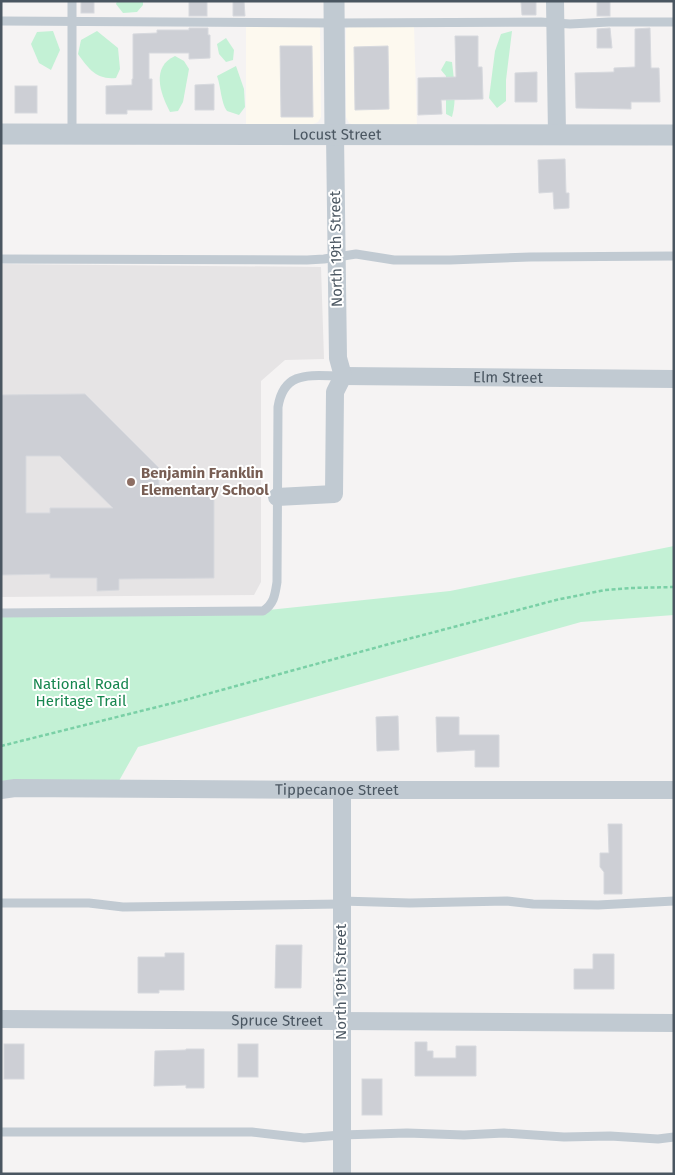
<svg xmlns="http://www.w3.org/2000/svg" width="675" height="1175" font-family="'Fira Sans',sans-serif">
	<rect width="100%" height="100%" fill="#f5f3f3"/>
	<g fill="#fdf9ef">
		<path d="M246,26H318L320,28L321,117L318,122L311,125H246Z"/>
		<path d="M414,26L417,126L354,125L349,123L346,117V29L348,27Z"/>
	</g>
	<path fill="#e6e4e5" d="M1,264L321,267L324,359L285,360L261,381V582L254,595L1,597Z"/>
	<g fill="#c3f1d5">
		<path d="M117,1H143V5L137,12L123,13L116,4Z"/>
		<path d="M53,31L60,50L51,70L39,63L31,44L37,32Z"/>
		<path d="M97,31L118,48L120,69L116,78C96,80 88,68 78,54L81,40Z"/>
		<path d="M512,31L506,80V101L497,108L489,98L495,51L501,34Z"/>
		<path d="M226,38L234,50L233,60L226,62L219,54L217,44Z"/>
		<path d="M175,56L184,61L189,69L183,102L178,111L170,112C160,93 151,67 175,56Z"/>
		<path d="M446,61L452,62C454,80 457,100 452,117L446,114V76L441,70Z"/>
		<path d="M236,66L244,89L245,107L239,115L227,111C221,103 221,87 217,76Z"/>
		<path d="M674,546V615L581,622L138,747L115,788L1,790V613H240L450,591Z"/>
	</g>
	<g fill="#cdcfd5" stroke="#d7d9de" fill-rule="evenodd">
		<rect x="81" y="1" width="13" height="12"/>
		<rect x="189" y="1" width="18" height="15"/>
		<path d="M233,1H244L245,16H233Z"/>
		<rect x="597" y="1" width="13" height="15"/>
		<path d="M521,2H536V15H522Z"/>
		<path d="M189,28H208V35H210V58L189,59V53H149V79H152V110H127V114H106V86L132,85V79H133V34L157,33V30H189Z"/>
		<path d="M610,28L612,48H597V29Z"/>
		<path d="M650,28L651,68H659L660,102H631V109L576,108L575,73L614,72V68L635,67V29Z"/>
		<path d="M455,36H478V67H482L483,99L441,100L442,114L418,115V78L456,77Z"/>
		<path d="M280,46H312L313,117H281Z"/>
		<path d="M388,46L389,109L355,110L354,47Z"/>
		<path d="M537,72V102H515V73Z"/>
		<path d="M214,84V110H195V85Z"/>
		<rect x="15" y="86" width="22" height="27"/>
		<path d="M565,159L566,193H569V208L554,209L553,192L539,193L538,160Z"/>
		<path d="M85,394L159,468V489H181V495L214,494V578L119,579V590L97,591V578H50V574L1,575V395ZM26,456H60L113,508H50V513H26Z"/>
		<path d="M398,716L399,750L377,751L376,717Z"/>
		<path d="M436,717H459V735H499V767H475V750L437,752Z"/>
		<path d="M608,824H622V894H604V872L600,867V853H609Z"/>
		<path d="M276,945H302L301,988H275Z"/>
		<path d="M165,953H184V990H159V993H138V957H165Z"/>
		<path d="M593,954H614V989H574V969H593Z"/>
		<path d="M415,1042H427V1051H433V1058H456V1046H476V1076H415Z"/>
		<rect x="4" y="1044" width="20" height="35"/>
		<rect x="238" y="1044" width="20" height="33"/>
		<path d="M186,1049H204V1088H186V1085L154,1086L155,1051L186,1050Z"/>
		<rect x="362" y="1079" width="20" height="36"/>
	</g>
	<g fill="none" stroke-linecap="round" stroke-linejoin="round">
		<path stroke="#7ad0a6" stroke-width="2.5" stroke-dasharray="4 2.5" stroke-linecap="butt" d="M1,746L185,700L389,644L556,600L605,590L631,588L674,587"/>
		<g stroke="#c1cad2" stroke-width="9">
			<path d="M72,1V134"/>
			<path d="M1,21L334,23L541,22L570,24L609,22H674"/>
			<path d="M1,259L307,260L324,259L356,254L394,260H450L530,257L674,256"/>
			<path d="M1,613L263,611C274,604 275,595 277,582L278,407C284,369 312,376 343,376"/>
			<path d="M341,901L410,903L507,901L533,904L598,905L674,901"/>
			<path d="M1,903H89L123,907L341,904"/>
			<path d="M1,1132H252L304,1138L341,1135L407,1133L464,1135L504,1133L564,1137L610,1136L658,1139L674,1137"/>
		</g>
		<g stroke="#c1cad2" stroke-width="18">
			<path d="M555,1L557,135"/>
			<path id="s1" d="M343,376L674,379"/>
			<path d="M277,497L334,494L335,392L343,376L338,358L335,135"/>
			<path id="s2" d="M1,790L15,788L342,790H674"/>
			<path d="M342,790V1174"/>
			<path id="s3" d="M1,1019L674,1023"/>
		</g>
		<g stroke="#c1cad2" stroke-width="21">
			<path d="M334,1L335,135"/>
			<path id="s4" d="M1,134L674,135"/>
		</g>
	</g>
	<circle fill="#8d6e63" stroke="#fff" stroke-width="2" cx="131" cy="482" r="5"/>
	<g text-anchor="middle" dominant-baseline="central" stroke-width="4" stroke-linejoin="round" paint-order="stroke">
		<g font-size="15" fill="#4a5661" stroke="#fff">
			<text stroke="none"><textPath href="#s4" startOffset="336">Locust Street</textPath></text>
			<text transform="translate(336 249) rotate(-91)">North 19th Street</text>
			<text stroke="none"><textPath href="#s1" startOffset="165">Elm Street</textPath></text>
			<text stroke="none"><textPath href="#s2" startOffset="336">Tippecanoe Street</textPath></text>
			<text transform="translate(341 982) rotate(-90)">North 19th Street</text>
			<text stroke="none"><textPath href="#s3" startOffset="276">Spruce Street</textPath></text>
		</g>
		<g font-size="15" font-weight="bold" fill="#785e54" stroke="#fff" text-anchor="start">
			<text x="141" y="473">Benjamin Franklin<tspan x="141" dy="17">Elementary School</tspan></text>
		</g>
		<g font-size="15" fill="#17864f" stroke="#fff">
			<text x="81" y="684">National Road<tspan x="81" dy="17">Heritage Trail</tspan></text>
		</g>
	</g>
	<rect width="675" height="1175" fill="none" stroke="#4a5661" stroke-width="5"/>
</svg>
